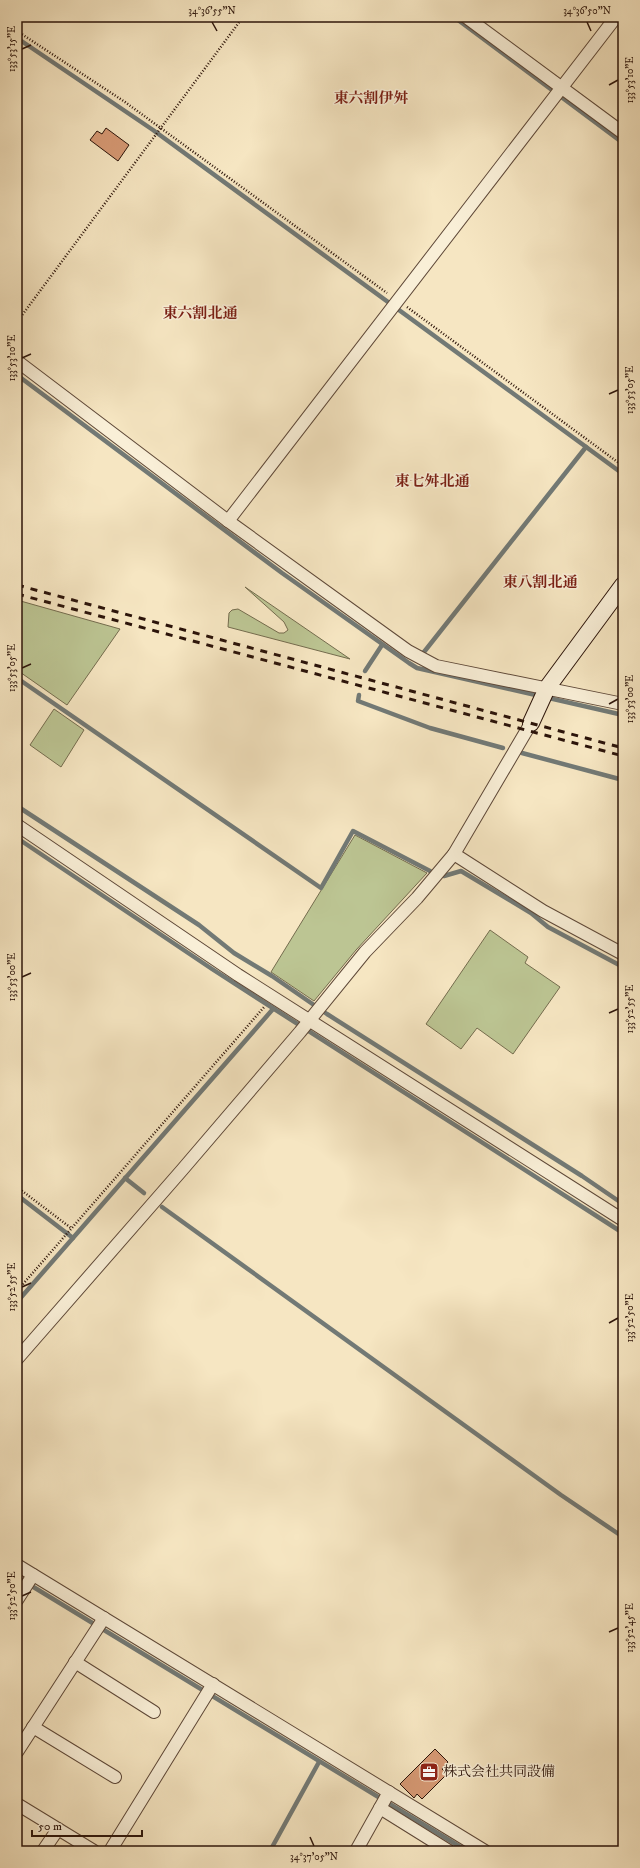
<svg xmlns="http://www.w3.org/2000/svg" width="640" height="1868" font-family="'IM FELL DW Pica','Noto Serif JP',serif">
	<rect width="100%" height="100%" fill="#f6e6c2"/>
	<filter id="stains"><feTurbulence type="fractalNoise" baseFrequency=".005" numOctaves="4"/><feColorMatrix values="0 0 0 0 .2 0 0 0 0 .09 0 0 0 0 .02 0 0 0 .5 -.17"/></filter>
	<radialGradient id="worn" r=".72"><stop offset=".6" stop-color="#630" stop-opacity="0"/><stop offset="1" stop-color="#630" stop-opacity=".3"/></radialGradient>
	<g fill="#bcc593" stroke="#746c4e">
		<path d="M245,587L350,659L228,627L229,613L232,610L238,609L279,633H284L288,630L284,622Z"/>
		<path d="M17,600L120,629L67,705L17,670Z"/>
		<path d="M54,709L84,730L61,767L30,745Z"/>
		<path d="M355,835L427,873L356,950L314,1001L271,972Z"/>
		<path d="M490,930L528,957L525,963L560,987L513,1054L477,1028L461,1049L426,1024Z"/>
	</g>
	<g fill="none" stroke-linecap="round" stroke-linejoin="round">
		<g stroke="#727975" stroke-width="4.5">
			<path d="M454,17L623,143"/>
			<path d="M17,38L153,130L623,474"/>
			<path d="M17,375L282,573L409,663L417,668L623,715"/>
			<path d="M424,652L586,447"/>
			<path d="M365,671L382,645"/>
			<path d="M17,678L321,888L353,831L430,871"/>
			<path d="M359,695L358,701L430,728L503,748"/>
			<path d="M522,753L623,780"/>
			<path d="M17,806L199,925L234,953L272,976L327,1014L582,1176L623,1204"/>
			<path d="M17,838L212,969L623,1233"/>
			<path d="M444,876L461,871L531,913L548,927L623,967"/>
			<path d="M125,1178L144,1193"/>
			<path d="M17,1195L73,1238"/>
			<path d="M162,1207L561,1495L623,1537"/>
			<path d="M17,1302L273,1009"/>
			<path d="M17,1577L467,1851"/>
			<path d="M270,1851L319,1762"/>
		</g>
	</g>
	<g fill="#d69974" stroke="#2c140a">
		<path d="M106,128L129,145L118,161L90,140L97,131L102,134Z"/>
		<path d="M435,1749L448,1762L442,1769L447,1774L422,1799L417,1794L414,1798L400,1784Z"/>
	</g>
	<g fill="none" stroke-linecap="round" stroke-linejoin="round">
		<g stroke="#5e4838" stroke-width="14">
			<g id="street">
				<path d="M466,17L623,133"/>
				<path d="M17,361L228,521L408,651L436,666L623,704"/>
				<path d="M228,521L616,17"/>
				<path d="M17,825L238,975L623,1220"/>
				<path d="M454,854L543,911L623,954"/>
				<path d="M17,1359L182,1170L300,1032L365,952L417,898L454,854L531,723"/>
				<path d="M17,1565L485,1851"/>
				<path d="M17,1600L33,1575"/>
				<path d="M75,1662L154,1712"/>
				<path d="M33,1727L115,1777"/>
				<path d="M17,1752L104,1618"/>
				<path d="M17,1804L94,1851"/>
				<path d="M380,1808L449,1851"/>
				<path d="M43,1851L58,1829"/>
				<path d="M110,1851L213,1684"/>
				<path d="M356,1851L389,1792"/>
			</g>
		</g>
		<g stroke="#2c140a" stroke-width="18">
			<path id="secondary" d="M531,723L547,688L623,585"/>
		</g>
		<g stroke="#2c140a" stroke-width="2.5" stroke-dasharray="1 2" stroke-linecap="butt">
			<path d="M17,31L125,102L387,293"/>
			<path d="M407,307L623,466"/>
			<path d="M17,322L243,17"/>
			<path d="M17,1187L71,1228"/>
			<path d="M17,1291L265,1006"/>
		</g>
		<use href="#street" stroke="#f9efd7" stroke-width="12"/>
		<use href="#secondary" stroke="#f9efd7" stroke-width="16"/>
		<g stroke="#2c140a" stroke-width="3" stroke-dasharray="7 7" stroke-linecap="butt">
			<path d="M17,585L623,748"/>
			<path d="M17,594L623,756"/>
		</g>
	</g>
	<path fill="none" stroke="#2c140a" stroke-width="1.5" d="M212,22L217,31M587,22L591,31M22,49L31,45M609,85L618,80M22,358L31,354M609,394L618,390M22,668L31,664M609,704L618,699M22,977L31,973M609,1013L618,1009M22,1287L31,1283M609,1323L618,1318M22,1596L31,1592M609,1632L618,1628M310,1837L314,1846"/>
	<defs>
		<g id="office-square" transform="scale(1)"><rect x="-9" y="-9" width="18" height="18" rx="4" fill="#8f2418" stroke="#f9efd7"/><path d="M-6-3h4V-5.5h4V-3h4V5H-6ZM-1-4.5V-3h2v-1.5ZM-6 0V1H6V0Z" fill="#fff"/></g>
	</defs>
	<g fill-rule="evenodd">
		<use href="#office-square" x="429" y="1772"/>
	</g>
	<g text-anchor="middle" dominant-baseline="central" stroke-width="3" stroke-linejoin="round" paint-order="stroke">
		<g font-size="14" fill="#2c140a" stroke="#f9efd7" text-anchor="start">
			<text x="443" y="1772">株式会社共同設備</text>
		</g>
		<g font-size="15" font-weight="bold" fill="#7a1f14" stroke="#f9efd7">
			<text x="371" y="98">東六割伊舛</text>
			<text x="200" y="313">東六割北通</text>
			<text x="432" y="481">東七舛北通</text>
			<text x="540" y="582">東八割北通</text>
		</g>
	</g>
	<rect width="640" height="1868" fill="none" stroke="#f6e6c2" stroke-width="44"/>
	<path d="M32 1830v6h110v-6" fill="none" stroke="#2c140a" stroke-width="2"/>
	<text x="38" y="1830" font-size="12" fill="#2c140a" stroke="#f9efd7" stroke-width="3" paint-order="stroke">50 m</text>
	<rect x="22" y="22" width="596" height="1824" fill="none" stroke="#2c140a" stroke-width="1.5"/>
	<g font-size="10" text-anchor="middle" fill="#2c140a">
		<text x="212" y="14">34°36'55"N</text>
		<text x="587" y="14">34°36'50"N</text>
		<text transform="translate(11 49) rotate(-90)" y="4">133°53'15"E</text>
		<text transform="translate(629 80) rotate(-90)" y="4">133°53'10"E</text>
		<text transform="translate(11 358) rotate(-90)" y="4">133°53'10"E</text>
		<text transform="translate(629 390) rotate(-90)" y="4">133°53'05"E</text>
		<text transform="translate(11 668) rotate(-90)" y="4">133°53'05"E</text>
		<text transform="translate(629 699) rotate(-90)" y="4">133°53'00"E</text>
		<text transform="translate(11 977) rotate(-90)" y="4">133°53'00"E</text>
		<text transform="translate(629 1009) rotate(-90)" y="4">133°52'55"E</text>
		<text transform="translate(11 1287) rotate(-90)" y="4">133°52'55"E</text>
		<text transform="translate(629 1318) rotate(-90)" y="4">133°52'50"E</text>
		<text transform="translate(11 1596) rotate(-90)" y="4">133°52'50"E</text>
		<text transform="translate(629 1628) rotate(-90)" y="4">133°52'45"E</text>
		<text x="314" y="1860">34°37'05"N</text>
	</g>
	<rect width="100%" height="100%" filter="url(#stains)"/>
	<rect width="100%" height="100%" fill="url(#worn)"/>
</svg>
